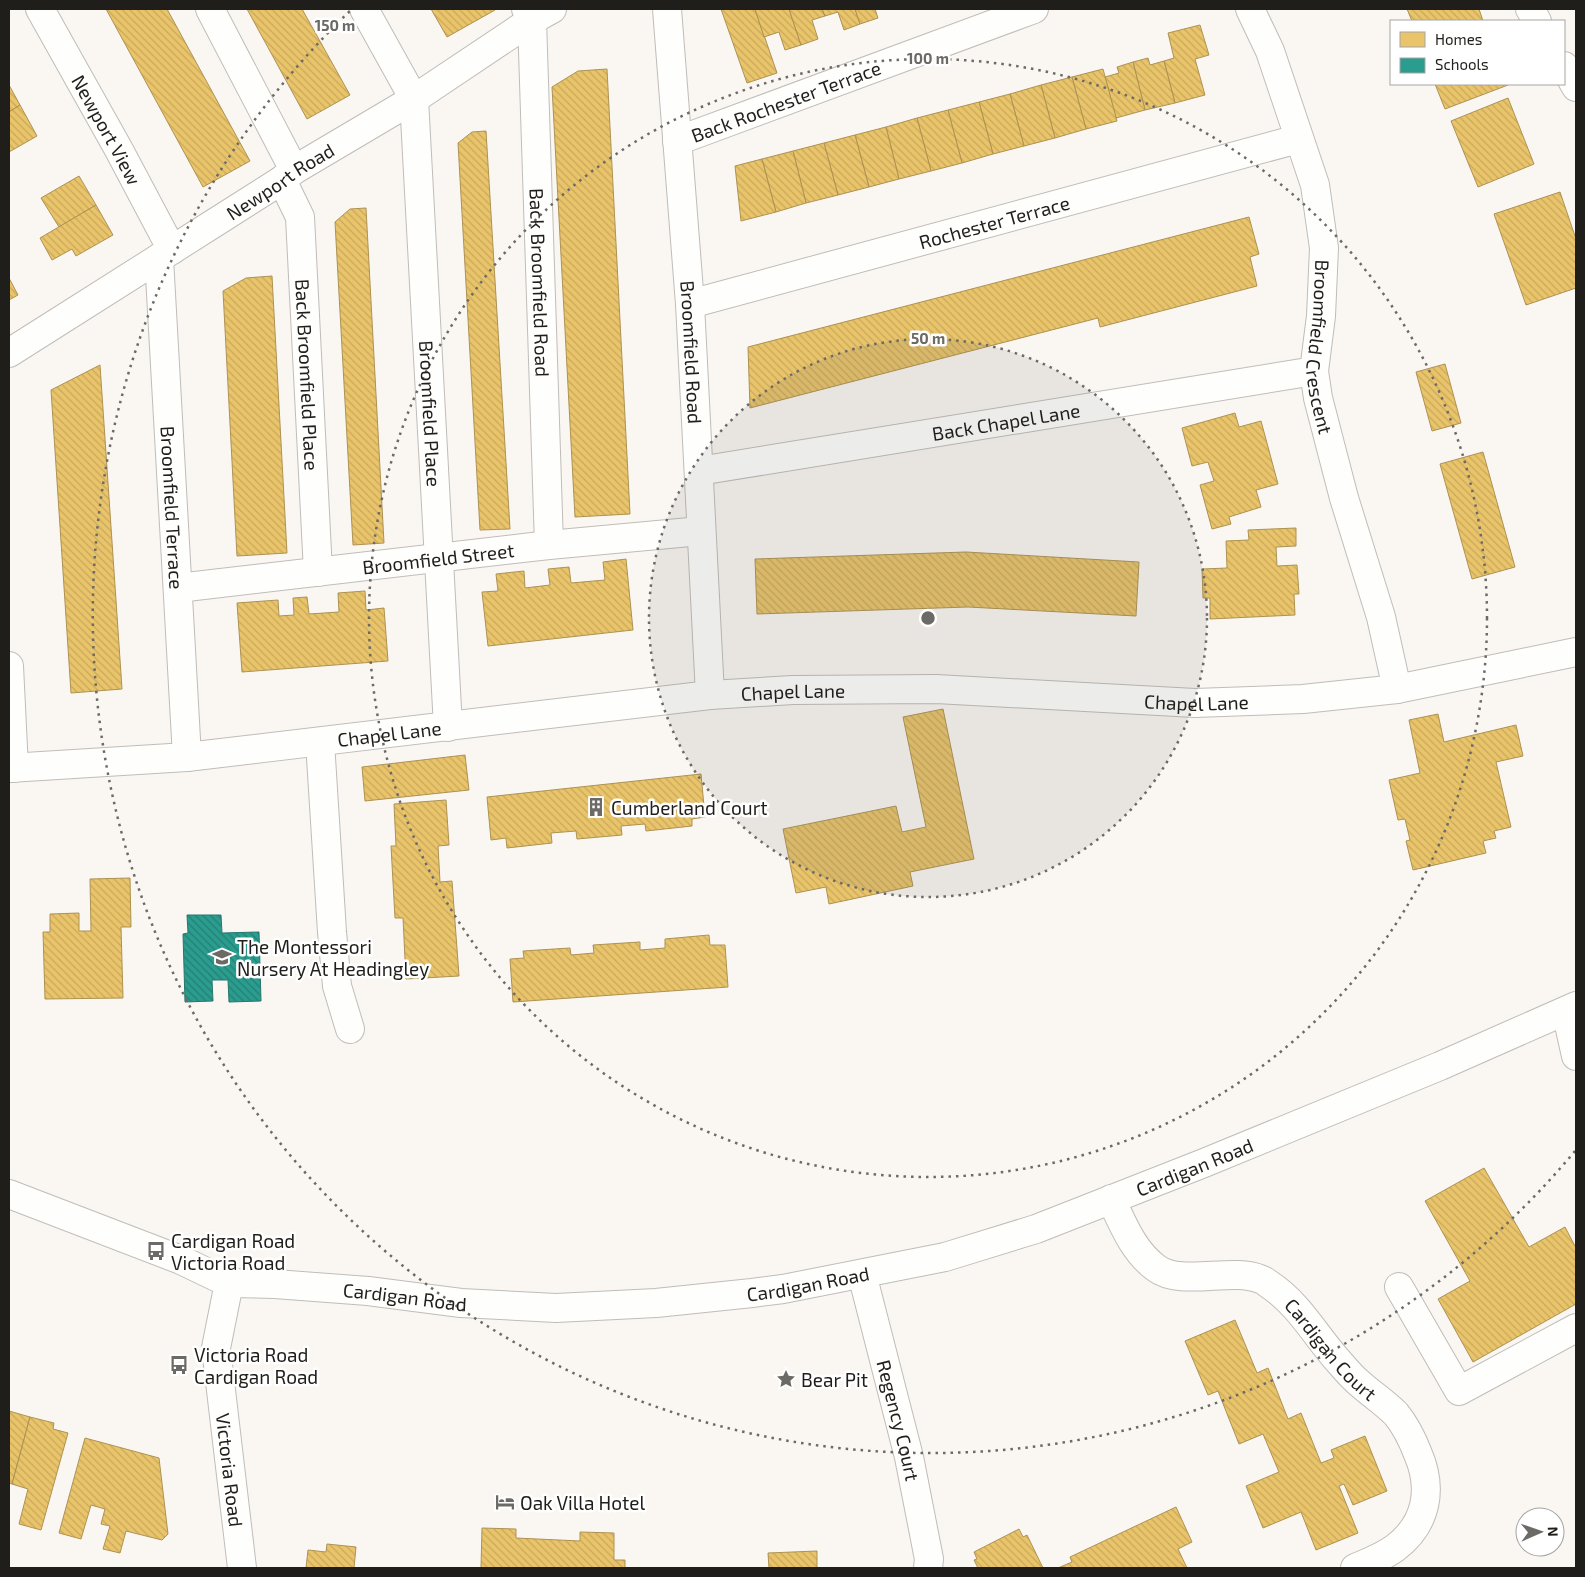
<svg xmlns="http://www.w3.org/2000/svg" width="1585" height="1577" font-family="'Exo 2',sans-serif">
	<defs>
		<pattern id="homes-back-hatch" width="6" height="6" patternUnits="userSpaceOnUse" patternTransform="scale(1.25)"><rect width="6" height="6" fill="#e9c46a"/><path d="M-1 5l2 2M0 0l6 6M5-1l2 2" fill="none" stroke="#c8a85b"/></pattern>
		<pattern id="schools-back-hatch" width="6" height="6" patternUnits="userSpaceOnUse" patternTransform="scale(1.25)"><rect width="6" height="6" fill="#2a9d8f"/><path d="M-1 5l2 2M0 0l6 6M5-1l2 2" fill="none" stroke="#247f74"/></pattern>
	</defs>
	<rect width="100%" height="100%" fill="#faf6f2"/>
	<g fill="url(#homes-back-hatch)" stroke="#ad9252">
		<path d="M106,9H167L250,161L203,187Z"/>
		<path d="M247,9H302L350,95L307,119Z"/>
		<path d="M431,9H494L495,10L447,37Z"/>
		<path d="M721,9H755L777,73L747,83Z"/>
		<path d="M755,9H789L801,45L785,50L779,32L764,37Z"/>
		<path d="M789,9H822L825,16L812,20L818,39L801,45Z"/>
		<path d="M822,9H855L860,24L844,30L838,12L825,16Z"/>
		<path d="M855,9H875L878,18L860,24Z"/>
		<path d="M1407,9H1479L1483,21H1412Z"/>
		<path d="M1200,25L1209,55L1195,59L1205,95L1175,103L1164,61L1174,58L1168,33Z"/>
		<path d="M1148,58L1150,65L1164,61L1175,103L1145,110L1133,62Z"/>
		<path d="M1133,62L1145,110L1116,118L1105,77L1119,73L1117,67Z"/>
		<path d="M607,69L630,514L575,517L552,87L578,71Z"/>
		<path d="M1103,69L1117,121L1086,129L1072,77Z"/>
		<path d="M1072,77L1086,129L1055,138L1041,85Z"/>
		<path d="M1435,84H1507L1508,85L1445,109Z"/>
		<path d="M9,85L20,105L9,112Z"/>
		<path d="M1041,85L1055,138L1024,146L1010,94Z"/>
		<path d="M1010,94L1024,146L993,154L979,102Z"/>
		<path d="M1508,98L1534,164L1478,187L1451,121Z"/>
		<path d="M979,102L993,154L962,163L948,110Z"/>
		<path d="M20,105L37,136L9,152V112Z"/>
		<path d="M948,110L962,163L931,171L917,118Z"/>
		<path d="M917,118L931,171L899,179L886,127Z"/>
		<path d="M886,127L899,179L869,187L855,135Z"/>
		<path d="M486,131L510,529L480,530L458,143L472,132Z"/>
		<path d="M855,135L869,187L838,195L824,143Z"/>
		<path d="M824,143L838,195L806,203L793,151Z"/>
		<path d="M793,151L806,203L776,212L762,159Z"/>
		<path d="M762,159L776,212L741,221L735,166Z"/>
		<path d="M79,176L96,205L59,227L41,198Z"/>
		<path d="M1560,192L1576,239V288L1526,305L1494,214Z"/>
		<path d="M96,205L113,235L76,256L72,249L52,260L40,238Z"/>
		<path d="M366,208L384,543L353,545L335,222L350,209Z"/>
		<path d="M1249,217L1259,254L1250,257L1257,286L1100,327L1098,318L750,408L748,347Z"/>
		<path d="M272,276L287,553L237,556L223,291L246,278Z"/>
		<path d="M9,278L18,295L9,300Z"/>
		<path d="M1445,364L1461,423L1432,431L1416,372Z"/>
		<path d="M100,365L122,689L71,693L51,390Z"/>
		<path d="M1235,413L1239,427L1261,421L1278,484L1256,490L1261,507L1229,517L1231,524L1212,529L1200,485L1214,481L1208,462L1192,466L1182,428Z"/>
		<path d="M1483,452L1515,567L1472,579L1440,464Z"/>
		<path d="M1296,528V546L1276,547L1277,566L1297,565L1299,594H1294L1295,615L1210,619V598H1203L1202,569L1227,568L1226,541L1249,540L1248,530Z"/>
		<path d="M966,552L1139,562L1136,616L968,607L757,614L755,559Z"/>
		<path d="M626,559L633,630L488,646L482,592L498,591L496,574L524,571L525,588L550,585L548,569L569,567L571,583L605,580L603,562Z"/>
		<path d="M365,591L366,610L384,608L388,661L242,672L237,603L278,600L279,616L294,615L293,598L307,597L309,614L339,612L338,593Z"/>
		<path d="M943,709L974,859L910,872L913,886L829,904L826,887L796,893L783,829L896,806L902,832L926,827L903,717Z"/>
		<path d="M1438,714L1444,742L1516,725L1523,756L1496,762L1511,827L1494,831L1496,838L1483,841L1486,853L1413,870L1406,841L1410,840L1405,819L1398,820L1389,780L1420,773L1409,720Z"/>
		<path d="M465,755L469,790L365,801L362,767Z"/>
		<path d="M701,774L705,817L692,819V826L646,831L645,824L621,826L622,835L577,839L576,831L551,833L552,843L507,848L506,838L491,840L487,797Z"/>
		<path d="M446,800L449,845L438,846L440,882L452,881L459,976L406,979L403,918H395L391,846H396L394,804Z"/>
		<path d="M130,878L131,927H121L123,998L45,999L43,932H50V914L79,913V931H91L90,879Z"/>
		<path d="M709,935L710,945H725L728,987L513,1002L510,959L524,958L523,951L570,948L571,955L594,953L593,945L640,942V950L665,948V939Z"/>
		<path d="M1484,1168L1529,1247L1565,1227L1576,1248V1304L1473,1362L1438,1299L1470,1281L1425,1201Z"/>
		<path d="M1235,1320L1257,1373L1268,1368L1288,1419L1301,1413L1321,1463L1334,1458L1331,1450L1365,1436L1387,1491L1353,1505L1344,1484L1339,1486L1358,1533L1316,1550L1301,1512L1263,1528L1246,1486L1279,1472L1263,1434L1239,1444L1218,1391L1208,1395L1185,1341Z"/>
		<path d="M9,1411L30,1417L12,1484L9,1483Z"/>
		<path d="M30,1417L54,1423L53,1429L68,1433L41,1530L19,1524L28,1489L12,1484Z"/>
		<path d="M85,1438L159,1458L168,1534L162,1540L126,1531L120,1553L103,1549L110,1526L101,1524L105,1509L91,1505L81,1539L59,1533Z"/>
		<path d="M1176,1507L1192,1542L1178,1549L1187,1568H1058L1072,1562L1070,1557Z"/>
		<path d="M482,1528L516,1529V1538L580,1541V1532L614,1533V1560H625V1568H481Z"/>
		<path d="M1019,1529L1023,1537L1027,1535L1043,1568H978L974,1560L977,1559L974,1552Z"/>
		<path d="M327,1544L356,1547L354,1568H306L308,1550L326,1552Z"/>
		<path d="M817,1551V1568H769L768,1553Z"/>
	</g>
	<path fill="url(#schools-back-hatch)" stroke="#27776c" d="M187,915H221L222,933L259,932L261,1001L229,1002L228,980H212L213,1001L185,1002L183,934L188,933Z"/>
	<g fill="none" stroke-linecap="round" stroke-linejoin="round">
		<g stroke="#c0bdb9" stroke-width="30">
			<g id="minor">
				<path id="s1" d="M40,9L119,150L172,250"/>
				<path d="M210,9L294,170"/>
				<path id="s2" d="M364,9L414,99L448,727"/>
				<path id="s3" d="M526,9L532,20L549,545"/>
				<path id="s4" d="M667,9L690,304L710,695"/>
				<path id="s5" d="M1250,9L1270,51L1315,185L1324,248L1321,316L1314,371L1318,398L1344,498L1381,617L1397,689"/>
				<path d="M1530,9L1537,21"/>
				<path d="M1564,66L1576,87"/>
				<path id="s6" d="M677,141L1034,9"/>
				<path id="s7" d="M282,180L300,217L318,572"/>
				<path id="s8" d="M159,258L187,757"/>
				<path id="s9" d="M690,304L1298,139"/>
				<path id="s10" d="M9,353L219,220L282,180L294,170L414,99L532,20L552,9"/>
				<path id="s11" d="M699,471L1314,371"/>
				<path id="s12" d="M178,588L549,545L701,531"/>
				<path d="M9,666L14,768"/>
				<path d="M320,742L332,932L337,986L350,1029"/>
				<path id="s13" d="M9,768L187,757L710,695L793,690L936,689L1195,703L1303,699L1397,689L1576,652"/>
				<path d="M1566,1011L1576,1056"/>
				<path id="s14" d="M9,1194L181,1260L229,1283L275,1284L368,1291L461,1303L556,1308L656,1303L752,1293L783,1289L945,1257L1036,1229L1204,1163L1440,1066L1576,1006"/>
				<path id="s15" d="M1111,1199C1123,1224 1133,1251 1156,1268C1181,1287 1232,1267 1260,1279C1264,1280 1267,1283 1270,1285C1300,1305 1316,1337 1340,1363C1346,1370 1352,1377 1358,1382C1370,1393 1385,1403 1396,1414C1405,1425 1413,1441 1418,1454C1433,1489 1427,1524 1395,1548C1383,1557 1369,1562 1355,1568"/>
				<path id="s16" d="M862,1274L909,1457L929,1559L928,1568"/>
				<path id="s17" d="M229,1283L216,1348L242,1568"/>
				<path d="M1399,1287L1459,1391L1576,1328"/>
			</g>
		</g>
		<use href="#minor" stroke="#fefefd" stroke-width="28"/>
	</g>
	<circle cx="928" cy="618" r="279" fill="#6c6a66" fill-opacity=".12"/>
	<g fill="none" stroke="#6c6a66" stroke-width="2.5" stroke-dasharray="2.5 5">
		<circle cx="928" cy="618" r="279"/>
		<circle cx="928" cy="618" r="559"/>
		<path d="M1575 1151A838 838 0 1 1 351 10"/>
	</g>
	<defs>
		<g id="building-bare" transform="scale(1.5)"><path d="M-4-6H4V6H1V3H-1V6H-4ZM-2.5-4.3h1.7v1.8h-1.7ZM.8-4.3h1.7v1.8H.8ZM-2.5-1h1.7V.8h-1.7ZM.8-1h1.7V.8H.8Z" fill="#6c6a66" stroke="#fff" stroke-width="2.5" paint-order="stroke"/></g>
		<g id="school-bare" transform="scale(1.5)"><path d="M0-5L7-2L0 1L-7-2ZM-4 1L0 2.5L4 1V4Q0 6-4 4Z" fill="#6c6a66" stroke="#fff" stroke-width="2.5" paint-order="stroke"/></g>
		<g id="bus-bare" transform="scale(1.5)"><path d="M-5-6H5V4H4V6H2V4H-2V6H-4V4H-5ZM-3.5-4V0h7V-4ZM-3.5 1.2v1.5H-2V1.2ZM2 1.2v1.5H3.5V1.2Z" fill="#6c6a66" stroke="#fff" stroke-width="2.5" paint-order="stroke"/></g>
		<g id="sight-bare" transform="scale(1.5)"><path d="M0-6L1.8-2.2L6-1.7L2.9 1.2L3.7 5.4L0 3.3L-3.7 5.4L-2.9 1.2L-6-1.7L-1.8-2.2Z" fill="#6c6a66" stroke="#fff" stroke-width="2.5" paint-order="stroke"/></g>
		<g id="hotel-bare" transform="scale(1.5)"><path d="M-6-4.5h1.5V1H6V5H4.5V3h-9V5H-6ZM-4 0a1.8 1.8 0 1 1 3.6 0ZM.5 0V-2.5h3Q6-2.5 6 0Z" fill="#6c6a66" stroke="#fff" stroke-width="2.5" paint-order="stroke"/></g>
	</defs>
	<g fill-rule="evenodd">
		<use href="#building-bare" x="596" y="807"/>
		<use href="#school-bare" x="222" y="957"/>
		<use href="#bus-bare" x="156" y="1251"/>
		<use href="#bus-bare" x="179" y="1365"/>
		<use href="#sight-bare" x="786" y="1379"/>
		<use href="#hotel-bare" x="505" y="1502"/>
	</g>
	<g text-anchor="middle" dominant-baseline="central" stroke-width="5" stroke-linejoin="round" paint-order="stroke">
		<g font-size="19" fill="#201e1a" stroke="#fff">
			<text stroke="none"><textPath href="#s6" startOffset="116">Back Rochester Terrace</textPath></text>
			<text stroke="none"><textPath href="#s1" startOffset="138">Newport View</textPath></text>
			<text stroke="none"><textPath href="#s10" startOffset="321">Newport Road</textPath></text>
			<text stroke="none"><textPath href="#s9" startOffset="315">Rochester Terrace</textPath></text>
			<text stroke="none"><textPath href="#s3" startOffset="275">Back Broomfield Road</textPath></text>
			<text stroke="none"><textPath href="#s5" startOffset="351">Broomfield Crescent</textPath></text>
			<text stroke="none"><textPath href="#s4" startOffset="344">Broomfield Road</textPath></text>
			<text stroke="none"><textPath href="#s7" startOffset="199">Back Broomfield Place</textPath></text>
			<text stroke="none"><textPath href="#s2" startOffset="418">Broomfield Place</textPath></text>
			<text stroke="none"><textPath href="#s11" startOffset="311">Back Chapel Lane</textPath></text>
			<text stroke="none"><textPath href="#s8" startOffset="250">Broomfield Terrace</textPath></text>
			<text stroke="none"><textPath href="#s12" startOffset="262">Broomfield Street</textPath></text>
			<text stroke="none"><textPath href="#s13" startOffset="788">Chapel Lane</textPath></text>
			<text stroke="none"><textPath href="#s13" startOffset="1192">Chapel Lane</textPath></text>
			<text stroke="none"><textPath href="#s13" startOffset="382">Chapel Lane</textPath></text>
			<text stroke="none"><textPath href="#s14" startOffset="1224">Cardigan Road</textPath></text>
			<text stroke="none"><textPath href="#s14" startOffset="819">Cardigan Road</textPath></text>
			<text stroke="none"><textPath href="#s14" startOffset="414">Cardigan Road</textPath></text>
			<text stroke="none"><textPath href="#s15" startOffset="290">Cardigan Court</textPath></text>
			<text stroke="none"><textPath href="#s16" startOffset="151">Regency Court</textPath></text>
			<text stroke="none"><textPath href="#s17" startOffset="189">Victoria Road</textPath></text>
		</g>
		<g font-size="19" fill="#201e1a" stroke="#fff" text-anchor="start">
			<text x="611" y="807">Cumberland Court</text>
			<text x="237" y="946">The Montessori<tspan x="237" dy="22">Nursery At Headingley</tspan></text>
			<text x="171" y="1240">Cardigan Road<tspan x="171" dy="22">Victoria Road</tspan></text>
			<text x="194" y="1354">Victoria Road<tspan x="194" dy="22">Cardigan Road</tspan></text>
			<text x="801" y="1379">Bear Pit</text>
			<text x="520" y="1502">Oak Villa Hotel</text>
		</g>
	</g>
	<circle cx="928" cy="618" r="8" fill="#6c6a66" stroke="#fff" stroke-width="2.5"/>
	<g font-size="15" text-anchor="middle" font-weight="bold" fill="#6c6a66" stroke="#fff" stroke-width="5" stroke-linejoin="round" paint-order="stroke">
		<text x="335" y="31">150 m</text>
		<text x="928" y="64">100 m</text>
		<text x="928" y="344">50 m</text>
	</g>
	<rect width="1585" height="1577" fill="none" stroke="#201e1a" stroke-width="20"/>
	<rect x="1390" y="20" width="175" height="65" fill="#ffffff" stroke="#a6a5a3"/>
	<rect x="1400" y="32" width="25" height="15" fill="#e9c46a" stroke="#a6a5a3"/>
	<text x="1435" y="45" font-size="15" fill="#201e1a">Homes</text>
	<rect x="1400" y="58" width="25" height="15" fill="#2a9d8f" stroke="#a6a5a3"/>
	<text x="1435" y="70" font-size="15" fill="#201e1a">Schools</text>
	<g transform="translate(1540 1532) rotate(88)"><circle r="24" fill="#ffffff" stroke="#a6a5a3"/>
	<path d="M0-4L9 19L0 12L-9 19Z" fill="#6c6a66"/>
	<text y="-8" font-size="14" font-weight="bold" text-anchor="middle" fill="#201e1a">N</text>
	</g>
</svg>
